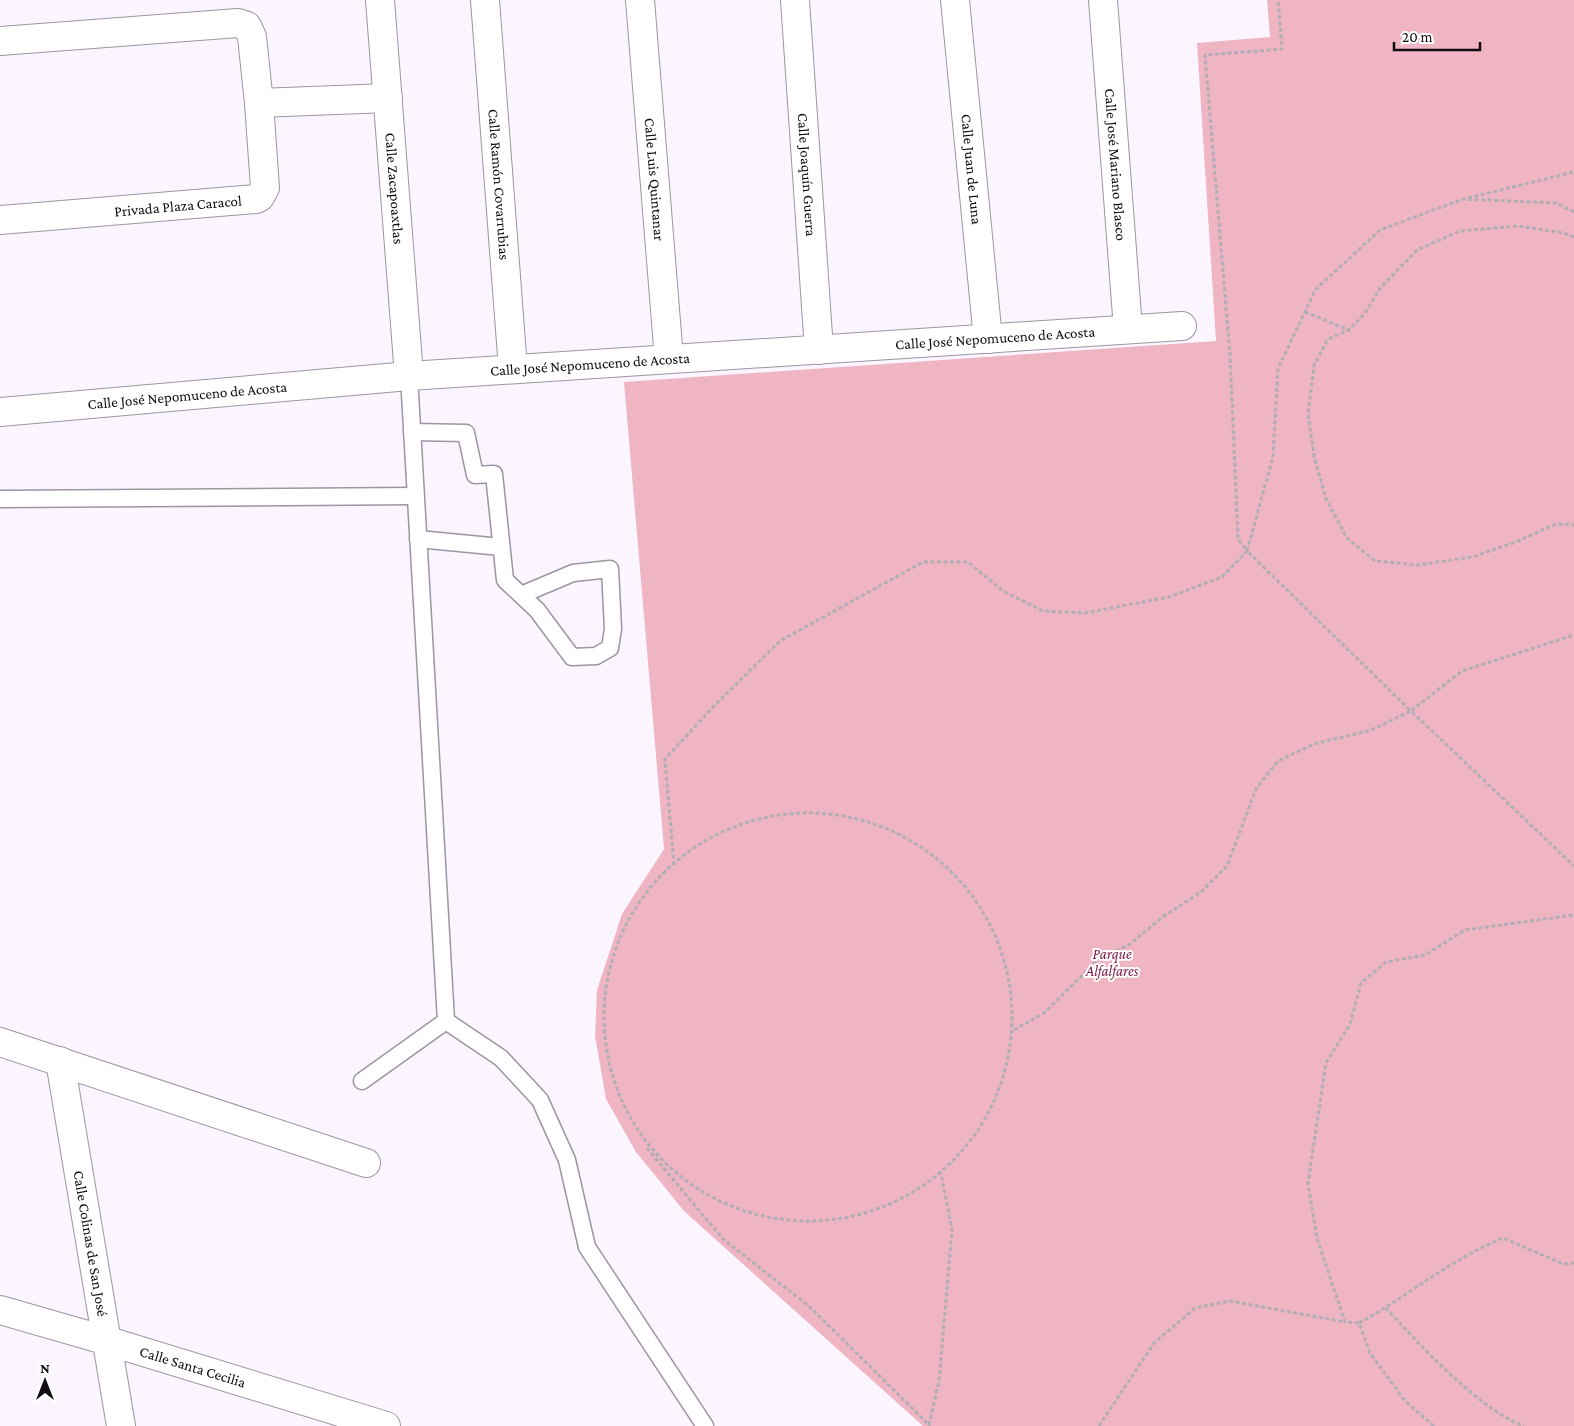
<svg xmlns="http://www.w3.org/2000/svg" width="1574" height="1426" font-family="'Crimson Pro',serif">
	<rect width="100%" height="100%" fill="#fbf5ff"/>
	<path fill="#f0b5c3" d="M1267,0H1574V1426H923L684,1211L636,1152L606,1099L595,1036L597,990L622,914L664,849L624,382L1216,341L1197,43L1270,37Z"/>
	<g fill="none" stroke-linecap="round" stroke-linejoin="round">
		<g stroke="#9e94a2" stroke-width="19">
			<g id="lane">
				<path d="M412,432L466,433L475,475L494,474L505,580L537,610L572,657L596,656L610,648L613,629L610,569L573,573L521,595"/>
				<path d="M0,499L415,496"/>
				<path d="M418,539L501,547"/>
				<path d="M446,1021L501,1058L540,1100L567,1160L587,1247L705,1426"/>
				<path d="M362,1081L446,1021L409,376"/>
			</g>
		</g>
		<g stroke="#9e94a2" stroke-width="30">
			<g id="street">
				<path id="s1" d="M380,0L409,376"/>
				<path id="s2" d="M485,0L513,369"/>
				<path id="s3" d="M640,0L669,359"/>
				<path id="s4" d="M795,0L819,350"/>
				<path id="s5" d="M955,0L988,339"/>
				<path id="s6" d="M1103,0L1128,329"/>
				<path d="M0,41L238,23L247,26L252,37L259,103L265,188L260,197L256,199L0,220"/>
				<path d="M259,103L388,98"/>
				<path id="s7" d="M0,412L409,376L1182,326"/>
				<path d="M0,1042L366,1163"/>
				<path id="s8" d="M60,1061L121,1426"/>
				<path id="s9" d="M0,1310L108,1341L386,1426"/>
			</g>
		</g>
		<g stroke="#b2adb6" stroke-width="3" stroke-dasharray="4 2.5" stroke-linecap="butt">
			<path d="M1468,198L1574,172"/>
			<path d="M1574,212L1556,203L1463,199L1380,230L1315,290L1278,369L1273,457L1247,551L1411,711L1462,671L1574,635"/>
			<path d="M1574,237L1564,233L1518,226L1460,231L1417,250L1381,287L1365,313L1349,330L1328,339L1314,365L1308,414L1314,456L1326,499L1347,538L1375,561L1418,565L1472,557L1516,542L1556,524L1574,525"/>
			<path d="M1305,312L1349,330"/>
			<circle cx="808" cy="1017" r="204"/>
			<path d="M674,865L665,759L715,705L780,641L923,562H968L1003,591L1043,611L1085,613L1169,597L1222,577L1247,551L1238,539L1230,354L1205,55L1282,49L1278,0"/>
			<path d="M1014,1030L1044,1013L1097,961L1130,944L1164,916L1201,892L1227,866L1256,789L1278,761L1314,744L1371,730L1411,711L1574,866"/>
			<path d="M647,1148L723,1239L810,1307L930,1426"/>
			<path d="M1386,1308C1419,1344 1478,1409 1524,1426"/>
			<path d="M1359,1323C1408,1296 1451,1259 1503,1238L1563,1264L1574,1263"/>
			<path d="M929,1425L939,1381L952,1230L941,1173"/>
			<path d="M1099,1426L1154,1343L1195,1308L1230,1301L1345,1322"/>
			<path d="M1434,1426L1405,1401L1370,1353L1359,1323L1345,1322L1317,1238L1308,1183L1326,1063L1350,1024L1361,983L1386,962L1425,955L1465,930L1574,915"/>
		</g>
		<use href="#lane" stroke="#fff" stroke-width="16"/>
		<use href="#street" stroke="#fff" stroke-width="28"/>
	</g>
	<g text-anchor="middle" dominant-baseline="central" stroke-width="4" stroke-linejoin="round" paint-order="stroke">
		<g font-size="15" fill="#100c12" stroke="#fff">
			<text stroke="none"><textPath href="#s6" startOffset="165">Calle José Mariano Blasco</textPath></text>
			<text stroke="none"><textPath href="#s5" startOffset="170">Calle Juan de Luna</textPath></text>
			<text stroke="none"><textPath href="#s4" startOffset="175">Calle Joaquín Guerra</textPath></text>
			<text stroke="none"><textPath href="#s3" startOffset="180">Calle Luis Quintanar</textPath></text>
			<text stroke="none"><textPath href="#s2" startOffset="185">Calle Ramón Covarrubias</textPath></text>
			<text stroke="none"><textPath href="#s1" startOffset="189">Calle Zacapoaxtlas</textPath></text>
			<text transform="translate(178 206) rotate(-5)">Privada Plaza Caracol</text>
			<text stroke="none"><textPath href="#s7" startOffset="998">Calle José Nepomuceno de Acosta</textPath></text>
			<text stroke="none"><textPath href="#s7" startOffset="592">Calle José Nepomuceno de Acosta</textPath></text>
			<text stroke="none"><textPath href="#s7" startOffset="188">Calle José Nepomuceno de Acosta</textPath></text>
			<text stroke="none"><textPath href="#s8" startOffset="185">Calle Colinas de San José</textPath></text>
			<text stroke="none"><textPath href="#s9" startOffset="201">Calle Santa Cecilia</textPath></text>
		</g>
		<g font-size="15" font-style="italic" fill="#7e1b40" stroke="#fff">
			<text x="1112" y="954">Parque<tspan x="1112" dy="17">Alfalfares</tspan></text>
		</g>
	</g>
	<g transform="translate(45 1381)" stroke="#ffffff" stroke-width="4" paint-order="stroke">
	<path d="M0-4L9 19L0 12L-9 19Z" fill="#100c12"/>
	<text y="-8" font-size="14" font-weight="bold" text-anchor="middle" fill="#100c12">N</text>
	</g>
	<path d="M1394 42v8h86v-8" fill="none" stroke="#100c12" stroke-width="2.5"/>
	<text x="1402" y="42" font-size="15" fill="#100c12" stroke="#ffffff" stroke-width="4" paint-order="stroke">20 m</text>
</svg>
